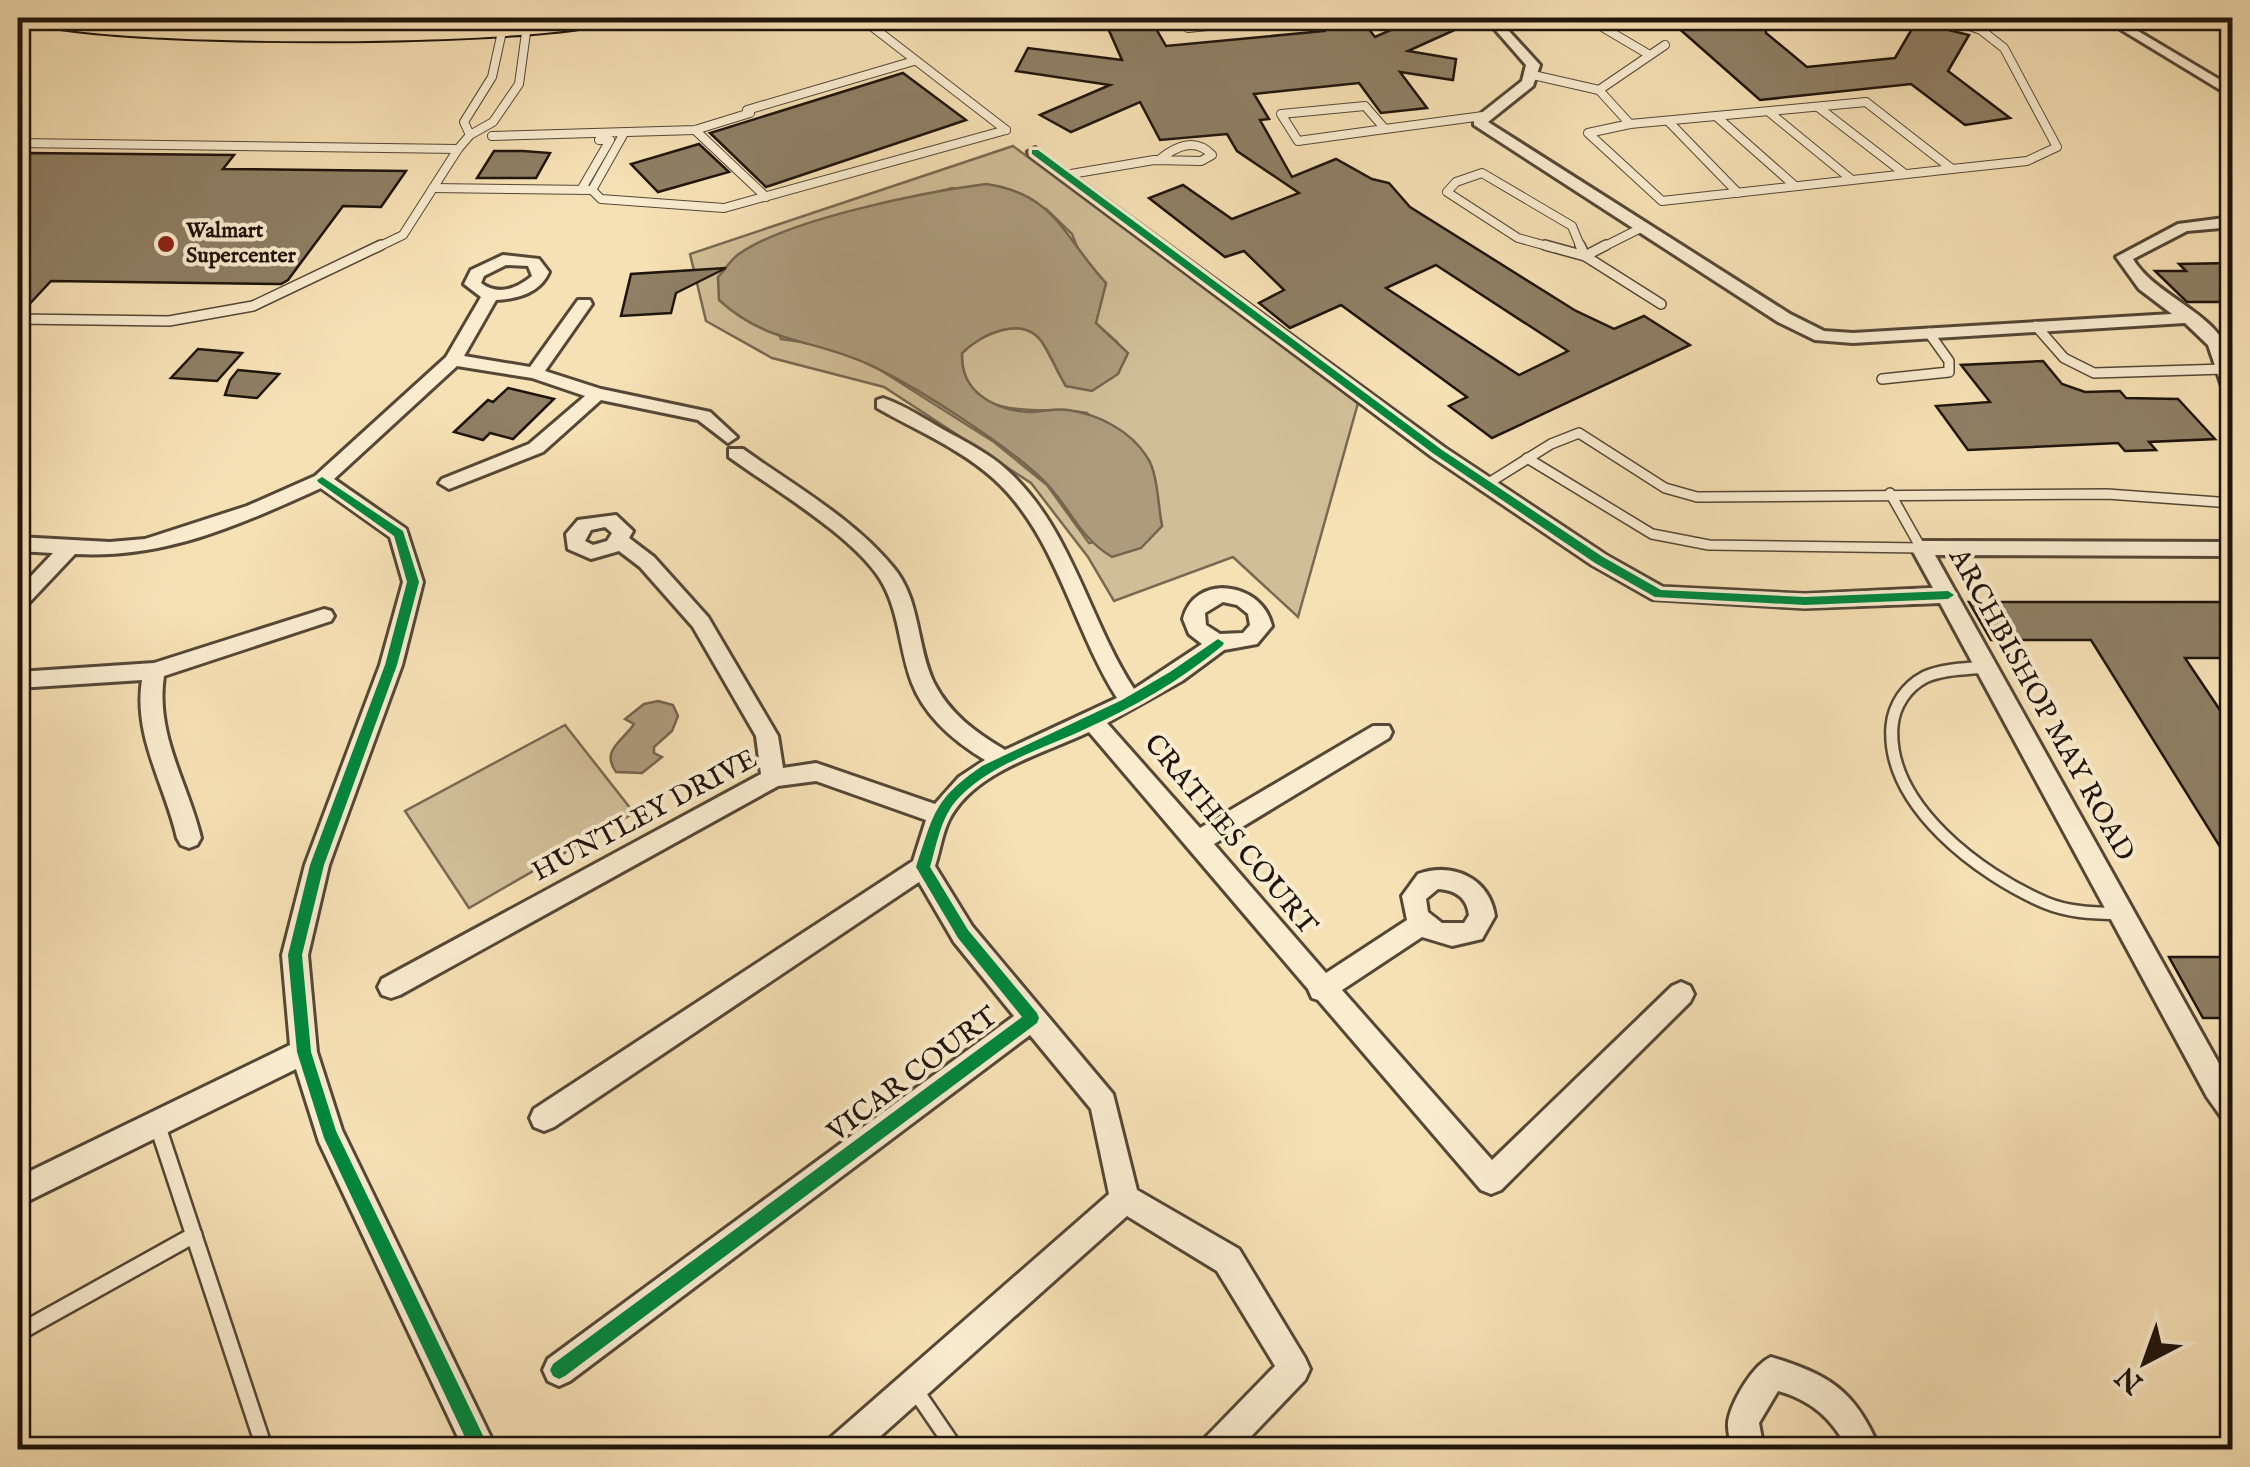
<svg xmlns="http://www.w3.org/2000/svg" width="2250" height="1467" font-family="'IM FELL English',serif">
	<rect width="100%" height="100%" fill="#f6e1b5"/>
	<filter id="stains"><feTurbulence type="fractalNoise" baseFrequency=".002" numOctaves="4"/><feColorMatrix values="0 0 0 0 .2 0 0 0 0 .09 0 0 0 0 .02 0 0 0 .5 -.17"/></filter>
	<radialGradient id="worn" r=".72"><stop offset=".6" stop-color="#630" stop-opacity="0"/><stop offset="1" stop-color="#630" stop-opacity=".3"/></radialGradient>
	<g fill="#d1be98" stroke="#786952" stroke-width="2.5" fill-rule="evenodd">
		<path d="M1013,146L1358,403L1298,617L1233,557L1114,601L1088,557L1031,483L884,387L772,358L706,321L690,254ZM952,188L1046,209L1072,234L1081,257L1106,283L1095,323L1117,342L1092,390L1066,386C1057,372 1051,356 1042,342C1022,314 980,335 962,353C961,426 1040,405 1087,413L1156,496L1162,526L1089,543L1047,485L994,442L874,366L825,345L781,339L739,254L796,228Z"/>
		<path d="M565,725L634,813L469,908L405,811Z"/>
	</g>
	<g fill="#ad9b7c" stroke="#74654f" stroke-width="2.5">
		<path d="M986,184C1056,194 1064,238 1106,283L1096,323L1128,353L1118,374L1092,391L1066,386C1057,372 1051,355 1042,342C1022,314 980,335 962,353C960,391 993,410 1029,412C1042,412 1055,408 1068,410C1098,414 1131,431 1147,457C1158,473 1158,506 1162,526L1141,548L1112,557C1079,537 1072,511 1047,484C1012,448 917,387 870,365C813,338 768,345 719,300L718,277C725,270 731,259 739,254C789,219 924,192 986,184Z"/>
		<path d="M658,701L673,705L678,716L672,731L654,747V753L662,757L642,773L616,772C600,750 624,740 634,724L625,719L644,704Z"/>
	</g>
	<g fill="#8f7f64" stroke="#1f140c" stroke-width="2.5" fill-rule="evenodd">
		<path d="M1313,18H1360L1375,37L1418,18H1481L1408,51L1456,59L1453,80L1400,72L1427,108L1381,113L1359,83L1254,94L1269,119L1260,120L1292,177L1336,159L1372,179L1389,183L1410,207L1576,311L1614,329L1644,316L1690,345L1492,438L1449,406L1467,397L1341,305L1290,328L1259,303L1284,290L1244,251L1225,257L1149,198L1183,185L1232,219L1299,193L1237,151L1227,134L1160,140L1140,102L1071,132L1040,115L1110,85L1016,71L1028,48L1122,60L1107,26L1151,20L1166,46L1324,31ZM1436,265L1568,351L1519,375L1386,288Z"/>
		<path d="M1667,18H1765L1766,33L1807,67L1895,58L1916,22L1969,35L1948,71L2010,118L1965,125L1911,84L1760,100Z"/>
		<path d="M903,73L966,120L766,187L710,133Z"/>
		<path d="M699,144L729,172L658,192L631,164Z"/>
		<path d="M494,151H523L550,153L536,178H477Z"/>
		<path d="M27,153L234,155L223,169L406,171L381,207L343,206L288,280L281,284L51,281L23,311H18V162Z"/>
		<path d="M2232,263V302H2187L2155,271H2186L2179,264Z"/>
		<path d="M726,268L676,293L671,313L621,316L631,274Z"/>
		<path d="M198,349L242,353L217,381L171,378Z"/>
		<path d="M2043,361L2062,384L2085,392L2120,391L2126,398L2178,399L2215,439L2149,442L2156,450L2125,451L2118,443L1968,450L1936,406L1990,402L1961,365Z"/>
		<path d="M238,370L279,374L257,398L225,395L230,380Z"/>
		<path d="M508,388L554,399L513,439L490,433L483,440L454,432L488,400L493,402Z"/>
		<path d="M1969,602H2232V658H2185L2232,728V866L2091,640H1991Z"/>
		<path d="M2169,957H2232V1018H2203Z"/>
	</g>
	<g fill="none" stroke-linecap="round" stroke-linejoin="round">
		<g stroke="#554736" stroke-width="10">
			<g id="lane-far3">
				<path d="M861,18L1006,130"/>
				<path d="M1180,18L1188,28L1288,18"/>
				<path d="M1587,18L1648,54"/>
				<path d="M1947,18L1981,30L2004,48L2057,147L2027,161L1952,169"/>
				<path d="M1533,75L1599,90L1630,124"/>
				<path d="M1599,90L1665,45"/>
				<path d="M1866,102L1952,169L1662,201L1588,133L1630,124Z"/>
				<path d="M1365,106L1385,129L1298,141L1281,114Z"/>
				<path d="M1818,107L1905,174"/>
				<path d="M1769,112L1852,180"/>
				<path d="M1717,117L1795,186"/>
				<path d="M1669,122L1738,193"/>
				<path d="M1385,129L1483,116"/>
				<path d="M695,130L766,197"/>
				<path d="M470,135L464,122L492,77L505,18"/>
				<path d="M492,136L695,130L750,113L747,110L914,61"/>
				<path d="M18,143L458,149"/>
				<path d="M1065,175L1154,160L1201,161L1212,155C1195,137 1176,146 1159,160"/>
				<path d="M433,188L592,190L623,135"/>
				<path d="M581,190L610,140H599"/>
				<path d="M592,190L601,199L724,208L1006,130"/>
				<path d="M376,248L403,235L458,149L470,135L493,122L519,84L528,18"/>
				<path d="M1554,248L1518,238L1447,192L1456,182L1482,173L1572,226L1581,248"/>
				<path d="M1601,248L1641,228"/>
			</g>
		</g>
		<g stroke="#554736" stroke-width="12">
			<g id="lane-far2">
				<path d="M1545,245L1585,256L1580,245"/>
				<path d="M1606,245L1585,256L1661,304"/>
				<path d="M18,319L169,321L253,306L381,245"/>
				<path d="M2036,326L2064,358L2094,373L2225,369"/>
				<path d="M1882,379L1949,372V361L1929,333"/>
				<path d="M1527,458L1652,534L1709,545L1921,548"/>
				<path d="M1487,484L1551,444L1579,433L1665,488L1697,497L2107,494L2232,503"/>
				<path d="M1890,493L1921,548"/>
			</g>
		</g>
		<g stroke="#554736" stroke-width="16">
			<path id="lane-far1" d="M1986,667C1966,669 1943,669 1925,677C1906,687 1894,705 1892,726C1886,805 1980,875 2046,903C2070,913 2096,913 2122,914"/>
		</g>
		<g stroke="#554736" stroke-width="20">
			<g id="lane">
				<path d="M157,1124L265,1450"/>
				<path d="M18,1333L194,1235"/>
				<path d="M913,1387L956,1450"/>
			</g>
		</g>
		<g stroke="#554736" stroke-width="6">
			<g id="street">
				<path d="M1485,18H1497L1540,65L1533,86L1488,122L1790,314L1824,331L1853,333L2172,314L2139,289L2116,257L2178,224L2232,217V227L2187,231L2133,259C2157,299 2222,313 2232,362C2234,372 2232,384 2232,394L2223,389L2208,345L2185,323L1853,343L1815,340L1778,322L1474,125V119L1522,81L1526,65Z"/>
				<path d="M2102,18H2116L2232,87V97Z"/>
				<path d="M1035,148L1445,448L1606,555L1663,587L1805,594L1933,588L1911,548L1921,541L2232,542V556L1935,555L2232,1087V1122L2222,1118L2207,1097L1940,603L1805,608L1652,599L1592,565L1431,456L1030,155L1028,152Z"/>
				<path d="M503,255L539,259L549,272C540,293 517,299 496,300L464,356L530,367L578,300H590L592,304L545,371L601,389L710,412L737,437L728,443L698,420L601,400L543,452L449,489L439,483L442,479L529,444L585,396L532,378L457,366L334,479L406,529L423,582L402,665L329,865L308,955L317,1052L342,1130L497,1450H464L319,1142L296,1069L18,1206V1177L290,1045L282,955L305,865L380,665L403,582L390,537L321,488C239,525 166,559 75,554L25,607L18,609V590L53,553L18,551V537L110,542L145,539L247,506L315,476L446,357L481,297L464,284L471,270ZM506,265L528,266L532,276C516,289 498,296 481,283L484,276Z"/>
				<path d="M883,398C904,405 925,419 944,430C966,442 990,454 1008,471C1071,528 1089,620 1134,689L1202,644L1189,634L1183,619C1194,573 1262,581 1272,626L1257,644L1224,650L1182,681L1107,723L1200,828L1373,726H1389L1392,732L1389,738L1214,844L1326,973L1407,920L1402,896L1418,874C1453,862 1489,878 1495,916L1482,939L1452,946L1422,937L1342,990L1492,1160L1672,986L1681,982L1690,986L1694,994L1690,1002L1501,1190L1491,1194L1481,1190L1318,1000L1312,998L1308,989L1089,732C1043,754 974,771 949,820C942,834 940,851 935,866L972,926L1113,1094L1137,1190L1239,1249L1305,1358L1310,1369L1305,1380L1238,1450H1199L1204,1439L1275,1366L1217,1271L1127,1216L865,1450H824L829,1439L1109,1194L1091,1109L1030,1035L570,1381L559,1386L548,1381L543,1370L548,1359L1014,1016L954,942L919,882L554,1127L544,1131L534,1127L530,1118L534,1109L913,861L926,820L816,781L778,786L400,995L391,998L382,995L378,987L382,979L761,774L756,736L693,627L640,567L619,551L591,559L568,549L566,534L578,520L616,515L633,531L629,538L654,557L708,617L778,736L783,768L816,763L935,804L959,777L985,760C955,742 925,717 912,683C899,649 900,611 880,579C853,536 772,488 729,457V449H743C793,485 854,519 893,567C921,600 916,646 934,683C950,714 975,732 1005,750L1117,698C1073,629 1056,535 994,479C961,449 916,430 877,408V400ZM605,527L612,533L607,541L593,545L585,541L591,530ZM1223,602L1237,605L1248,614L1250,625L1243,633L1220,634L1206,625L1205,613ZM1438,889C1455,890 1467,897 1469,915L1464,923H1442L1428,912L1426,899Z"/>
				<path d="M324,609L331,611L334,616L331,621L164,676C155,735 188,783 201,838L197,845L189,848L181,845L177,838C165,785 133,736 142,680L18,688V672L154,663Z"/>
				<path d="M1771,1357C1830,1375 1856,1391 1880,1450H1848C1833,1419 1811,1400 1778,1391L1759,1423L1764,1450H1732C1730,1439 1726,1427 1729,1417C1734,1398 1753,1365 1771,1357Z"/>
			</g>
		</g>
		<g stroke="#1f140c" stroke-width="4">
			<path id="primary" d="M24,18L322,29L542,18H619C588,48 57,50 24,18Z"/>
		</g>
		<use href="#lane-far3" stroke="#f9eccf" stroke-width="8"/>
		<use href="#lane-far2" stroke="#f9eccf" stroke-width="9"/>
		<use href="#lane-far1" stroke="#f9eccf" stroke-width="11"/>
		<use href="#lane" stroke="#f9eccf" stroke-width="15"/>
		<use href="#street" fill="#f9eccf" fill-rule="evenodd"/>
		<use href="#primary" fill="#f6e1b5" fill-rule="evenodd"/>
		<g stroke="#f9eccf" stroke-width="7">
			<g id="cycleway">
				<path d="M1032,150H1038L1442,450L1603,557L1661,590L1805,597L1948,591L1954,595L1948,599L1805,605L1655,597L1595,563L1434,454L1032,154Z"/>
				<path d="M322,477L403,531L419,582L397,665L324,865L302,955L311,1052L336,1131L490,1450H471L324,1138L297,1052L288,955L310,865L385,665L407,582L394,536L318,482L317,480Z"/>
				<path d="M1218,639L1224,643L1222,646C1180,681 1132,708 1083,730C1040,750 987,765 955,802C940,821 937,844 930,867L968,930L1037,1013L1039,1018L1037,1023L565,1376L559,1379L553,1376L550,1370L553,1364L1022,1017L958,938L916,867C934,814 933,800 982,766L1122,700L1170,672Z"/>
			</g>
		</g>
		<use href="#cycleway" fill="#00873e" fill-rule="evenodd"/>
	</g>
	<circle fill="#8f2418" stroke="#f9eccf" stroke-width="4" cx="166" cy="244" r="10"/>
	<g text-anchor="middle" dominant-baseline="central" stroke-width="8" stroke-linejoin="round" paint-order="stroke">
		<g font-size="22" font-weight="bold" fill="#1f140c" stroke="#f9eccf" text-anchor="start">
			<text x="186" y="231">Walmart<tspan x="186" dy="25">Supercenter</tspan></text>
		</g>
		<g font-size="28" fill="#1f140c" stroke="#f9eccf">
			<text transform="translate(2041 705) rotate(61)">ARCHBISHOP MAY ROAD</text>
			<text transform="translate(645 816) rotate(-28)">HUNTLEY DRIVE</text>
			<text transform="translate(1230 835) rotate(50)">CRATHES COURT</text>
			<text transform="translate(913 1075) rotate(-37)">VICAR COURT</text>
		</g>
	</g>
	<rect width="2250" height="1467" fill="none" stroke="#f6e1b5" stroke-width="60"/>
	<rect x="20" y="20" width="2210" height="1427" fill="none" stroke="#1f140c" stroke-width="5"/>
	<rect x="30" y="30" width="2190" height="1407" fill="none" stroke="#1f140c" stroke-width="2.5"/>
	<g transform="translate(2145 1362) rotate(221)" stroke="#f9eccf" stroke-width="8" paint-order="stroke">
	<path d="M0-8L18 38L0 25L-18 38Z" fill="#1f140c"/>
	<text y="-15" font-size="28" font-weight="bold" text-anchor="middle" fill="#1f140c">N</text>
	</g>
	<rect width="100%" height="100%" filter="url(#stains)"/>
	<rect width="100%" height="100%" fill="url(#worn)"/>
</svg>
